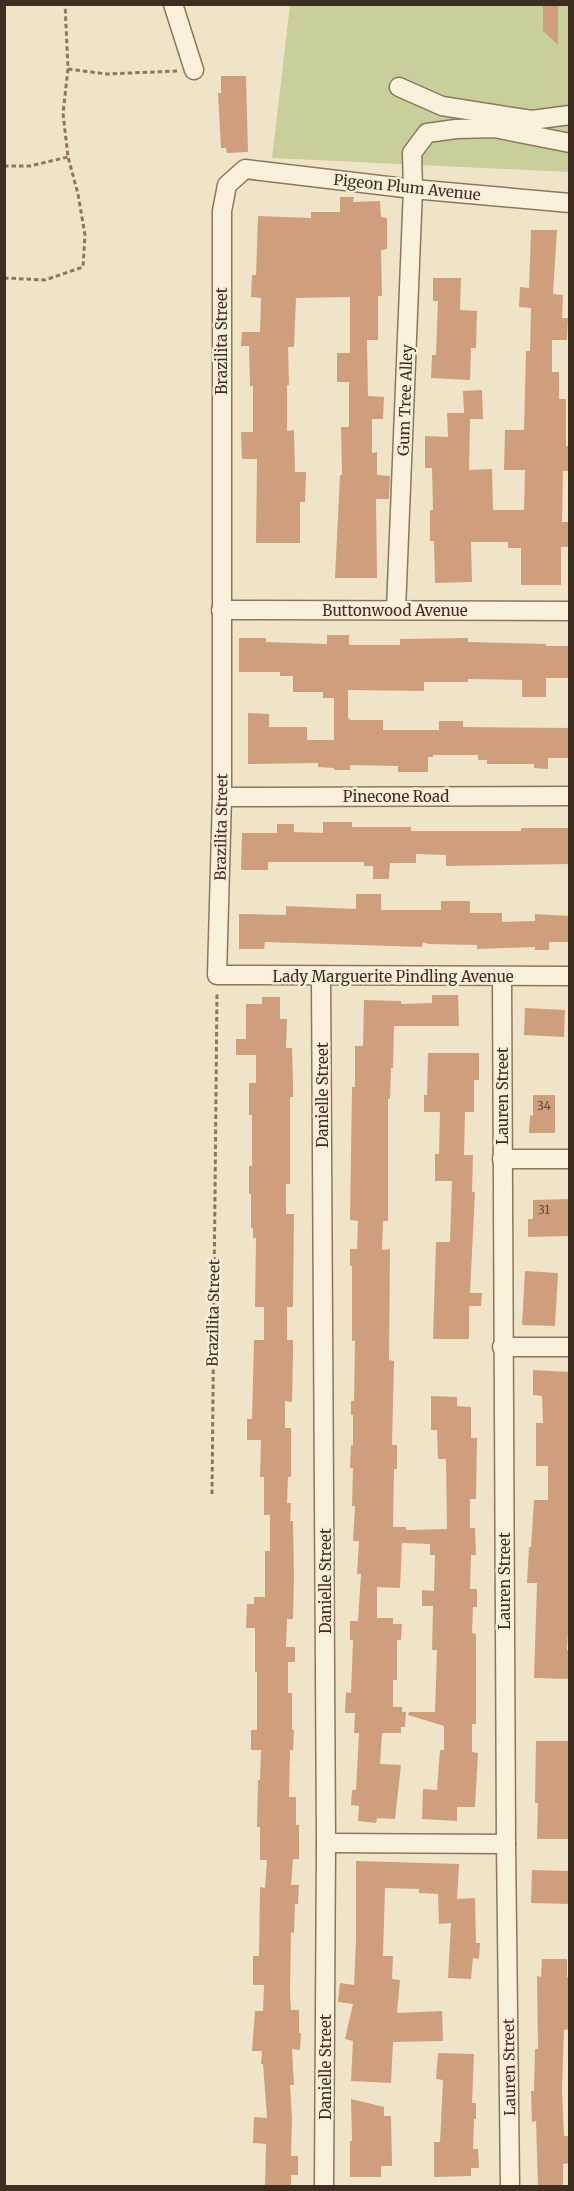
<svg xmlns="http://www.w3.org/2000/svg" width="574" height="2191" font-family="Merriweather,serif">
	<rect width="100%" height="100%" fill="#f0e4c8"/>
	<path fill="#c9cf9b" d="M290,5H569V172L272,158Z"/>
	<g fill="#cf9f7d">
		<path d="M543,4H558V45L543,31Z"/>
		<path d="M221,76H246L248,152L227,153L226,148H221L218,93H221Z"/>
		<path d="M340,197H354L353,202L380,201L381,217L387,218V249L381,250L382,296H378V340H367L368,396L384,397L383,419H372V453L377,452V475L390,476L389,499H376L377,578H335L340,475H342L341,427H349V382H337V353H350V297L296,298L294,347H288L289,385H287V431L294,430L295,472H306L305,502H300V543H256L257,459H242L241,432H253V386H250L249,346H241L242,332H260L261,298L251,297L252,275H256L258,216L311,218V212H340Z"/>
		<path d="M531,230H557L553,294L563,295L562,318H568L567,340H552V372H559V399H566V446H570V471H563L562,522H570V547H561V585H521V548H508V542H471L472,582L435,583L434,541H430V510H433L432,468H425V436L448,437L447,413H464L463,391L482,390L483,419H470L469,470L492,469L493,510H524L525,470H504L505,430H524L526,351H530L531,308L519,307L520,287L529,288Z"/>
		<path d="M433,278H461L460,310L477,311L476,348H471L470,380L431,378L432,355H436L438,301H433Z"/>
		<path d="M327,635H349V645H400V639L468,638V642L546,644V646H570V678H546V697H522V680L468,679V682H424V691L348,690V717L350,720H383V730H439V721H463V727L570,728V758H548V769L534,768V764H487V760H478V755H433V757H428V772H398V766L350,765V770H334V768L318,767V763L248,764V713L269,714V727H307V740H334V698H323V692H293V676H280V672H239V638H266V642L327,644Z"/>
		<path d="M323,822H352V827H411V831H521V828H570V864L446,866V855L416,854V863H390L389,879H373V866H364V862H268V870H241L242,833H277V824H294V832L323,833Z"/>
		<path d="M356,894H381V910H441V901H470V913H502V922L535,921V914L570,916V942H549V950H535V947L477,949V945L429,944L423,942L422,947L265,942L264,949H239V914L286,915V906L356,909Z"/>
		<path d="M432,995H458L459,1026H394L393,1068H391L390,1099H388V1221H383L382,1250L390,1249L389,1360L394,1361L392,1445H397V1469H394L393,1527H406V1530L447,1529L446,1459H438L437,1430H431V1396L457,1397V1406L471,1407V1438H477L476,1499H470V1528H475L476,1555H471L470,1589H477V1607H473L472,1633L476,1634V1724H472V1752L478,1753L475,1807H457V1821L422,1819L423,1789L437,1790L440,1750H444V1726L408,1715L409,1712H435L437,1650H432L433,1606H422V1590L434,1591L435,1555H430V1544L402,1543L400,1588L377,1587V1618H393V1624H402L401,1640H397V1680H393V1707H402V1712H406L405,1727H401V1733H382L380,1764L401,1765L395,1819L377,1818L376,1823L358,1821L359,1806L351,1805L352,1790H356L359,1733H354L355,1713H345L346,1692L351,1693L353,1640H350V1621H358L361,1574H357L359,1541H353L355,1506H352L353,1468H350L351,1445H353V1415H351V1401H354L355,1341H352V1266H350V1249H357L358,1221L350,1220L352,1087H355V1046H363L364,1000L401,1001V1004L432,1003Z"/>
		<path d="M262,997H280V1019H287L286,1048H292L293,1083V1097H290V1184H286V1214H294L293,1307H287V1340H293V1355L292,1402L285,1401V1428H291V1477H288L287,1503H291L290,1521H293L294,1576L293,1619H287L286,1647H295V1662H288V1693H292V1730H294L293,1750H290L289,1797H296V1825H299V1859H293L291,1885H299L298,1904H295L294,1933L291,1932L290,1993L291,2010H299V2033H301L300,2050L292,2049L294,2085H290L292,2118L291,2156H298V2175H291V2187H265L266,2144L253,2143L254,2117L267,2118L263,2064H261L262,2051H252L255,2011H263L264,1985H253V1956H259L260,1887L265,1888L267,1860H260V1827H257L258,1780H260L261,1750H251V1730H257V1672H255V1628H246L247,1604H254V1597H265V1551H270V1515H264V1477H260L261,1440H247V1419H252L254,1340H264V1307H255L256,1238H253V1228H251V1194H249V1166H252V1115H249V1083H256V1055H236V1039H246V1004H262Z"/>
		<path d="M525,1008L565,1010L564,1037L524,1035Z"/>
		<path d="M428,1053H479V1080H474V1112H465L464,1155H473L472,1192H475L470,1293H482L481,1306H469V1339H433L436,1242H450L452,1181H435V1154H439L440,1112H424V1095H427Z"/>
		<path d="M533,1095H555V1133H529L530,1115L533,1116Z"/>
		<path d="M570,1199V1236L528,1237V1219H533V1200Z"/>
		<path d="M525,1271L558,1273L555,1326L522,1325Z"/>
		<path d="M533,1370L570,1372L568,1593L570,1596L567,1650H570V1679L534,1678L537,1583H527L529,1547H531L534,1500H548V1466H536V1423H543L542,1396L533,1395Z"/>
		<path d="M536,1741H570V1839H537L538,1803H535Z"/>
		<path d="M356,1861L459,1864L457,1899L475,1898L476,1943H480L479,1959L473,1958L471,1979L448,1978L451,1923L439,1924L438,1894L419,1893V1889L385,1888L383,1956H393L392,1979L400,1980L397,2013L442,2011L443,2041L393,2042L391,2083L351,2081L353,2041L345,2039L353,2004L338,2002L340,1983L354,1985L356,1939Z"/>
		<path d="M532,1870L570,1871V1904L531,1903Z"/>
		<path d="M542,1959H567V1977H570V2029L564,2030L562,2090L564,2136H570V2163L563,2164V2187H538L536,2121L532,2122L531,2091H534L535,2049H538L537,1976L541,1977Z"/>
		<path d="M438,2053L474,2054L472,2103H476V2119H474L473,2149H478L479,2168H471V2176L434,2177V2142H440L443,2080L436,2079Z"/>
		<path d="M351,2099L384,2107V2116H391L392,2166H381V2177H350V2141H352Z"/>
	</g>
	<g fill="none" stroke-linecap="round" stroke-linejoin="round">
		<g stroke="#8d765c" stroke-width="21">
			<g id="minor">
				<path d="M173,4L194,70"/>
				<path d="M399,87L442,106L532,120L570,115"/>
				<path d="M570,203L413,189L245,169L227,185L222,211V797L217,975L570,976"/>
				<path d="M221,610L570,611"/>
				<path d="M396,610L413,189L412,153L427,133L456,129L494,128L570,143"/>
				<path d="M222,797L570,796"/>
				<path d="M321,976L326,1843L324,2186"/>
				<path d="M502,976L506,1844L510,2186"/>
				<path d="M502,1159H570"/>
				<path d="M502,1347H570"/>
				<path d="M326,1843L506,1844"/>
			</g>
		</g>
		<g stroke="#8d765c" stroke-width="3" stroke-dasharray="4.5 3" stroke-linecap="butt">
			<path d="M68,69L107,74L177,71"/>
			<path d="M4,166H30L68,157"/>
			<path d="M4,278L45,280L83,267L85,235L78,194L68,157L63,113L68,69L65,4"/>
			<path d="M212,1494L217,992"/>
		</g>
		<use href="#minor" stroke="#faf1dc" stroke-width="18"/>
	</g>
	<g text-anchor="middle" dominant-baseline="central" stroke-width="5" stroke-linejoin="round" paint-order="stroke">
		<g font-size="12" fill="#624a37">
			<text x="544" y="1105">34</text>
			<text x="544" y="1209">31</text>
		</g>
		<g font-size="15" fill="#3d2e20" stroke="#f7eed8">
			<text transform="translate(407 187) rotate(6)">Pigeon Plum Avenue</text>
			<text transform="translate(221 341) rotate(-90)">Brazilita Street</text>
			<text transform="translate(405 400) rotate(-88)">Gum Tree Alley</text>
			<text x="395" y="610">Buttonwood Avenue</text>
			<text x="396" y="796">Pinecone Road</text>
			<text transform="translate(221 827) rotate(-89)">Brazilita Street</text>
			<text x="393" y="976">Lady Marguerite Pindling Avenue</text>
			<text transform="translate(322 1095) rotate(-90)">Danielle Street</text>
			<text transform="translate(502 1096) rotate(-90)">Lauren Street</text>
			<text transform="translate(213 1313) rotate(-89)">Brazilita Street</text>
			<text transform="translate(325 1581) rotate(-90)">Danielle Street</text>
			<text transform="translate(504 1581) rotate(-90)">Lauren Street</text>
			<text transform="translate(325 2067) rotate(-90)">Danielle Street</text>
			<text transform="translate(509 2067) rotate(-91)">Lauren Street</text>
		</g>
	</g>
	<rect width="574" height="2191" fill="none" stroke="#3d2e20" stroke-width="12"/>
</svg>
